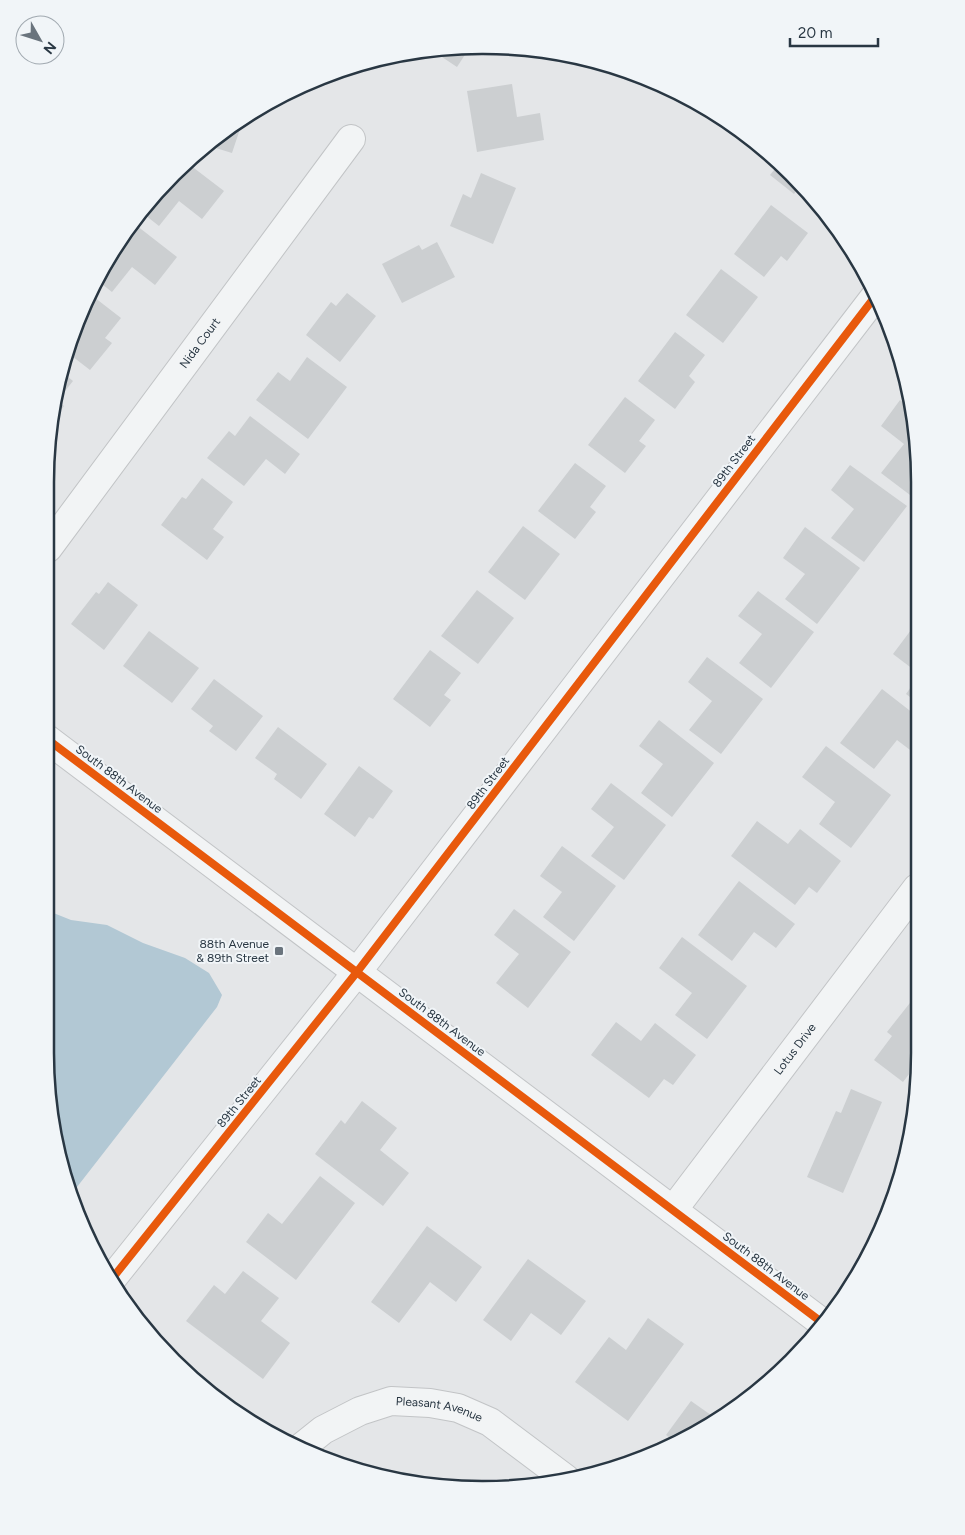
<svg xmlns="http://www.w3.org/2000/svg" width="965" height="1535" font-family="Figtree,sans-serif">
	<rect width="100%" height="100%" fill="#e4e6e8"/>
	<path fill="#b2c8d4" d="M46,910L71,920L107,925L143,943L185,958L209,973L222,995L217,1007L70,1196L45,1052Z"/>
	<g fill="#cccfd1">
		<path d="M470,47L457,67L430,49Z"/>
		<path d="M512,84L517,117L540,113L544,140L477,152L467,91Z"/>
		<path d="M241,120H243L232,153L206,145Z"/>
		<path d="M186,162L224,191L202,219L179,201L159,226L140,211Z"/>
		<path d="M779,164L801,185L794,194L770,175Z"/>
		<path d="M481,173L516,188L493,244L450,226L463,194L471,198Z"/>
		<path d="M771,205L808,233L787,261L781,256L764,277L734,254Z"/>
		<path d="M132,222L177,257L155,285L132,267L112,292L98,281Z"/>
		<path d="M437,242L455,277L402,303L382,264L419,245L422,250Z"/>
		<path d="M721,269L758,297L723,343L686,315Z"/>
		<path d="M347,293L376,316L340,362L306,335L331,302L336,306Z"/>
		<path d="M90,294L121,318L105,338L112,343L90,370L68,353L78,315Z"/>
		<path d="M675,332L705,355L689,376L695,382L675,409L638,381Z"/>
		<path d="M307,357L347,387L308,439L256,400L278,372L290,381Z"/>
		<path d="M63,373L73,381L57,401L64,406L49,425Z"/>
		<path d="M625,397L655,420L639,441L646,446L625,473L588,445Z"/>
		<path d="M900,400L912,409L919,454V491L914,498L881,473L904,444L881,426Z"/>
		<path d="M250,416L300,454L285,474L266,459L244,486L207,458L229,431L235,436Z"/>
		<path d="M575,463L606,486L590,507L596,512L575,539L538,511Z"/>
		<path d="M850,465L907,506L864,562L831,538L854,509L831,490Z"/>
		<path d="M202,478L233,502L213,529L224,537L207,560L161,525L182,497L186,499Z"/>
		<path d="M523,526L560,554L525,600L488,572Z"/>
		<path d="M805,527L860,568L817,624L785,599L805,574L783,558Z"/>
		<path d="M108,582L138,605L104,650L71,624L96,592L99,594Z"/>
		<path d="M477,590L514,618L478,664L441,636Z"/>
		<path d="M758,591L814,632L771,688L739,663L762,634L738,616Z"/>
		<path d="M917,622L918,623V673L893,654Z"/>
		<path d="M149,631L199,668L172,703L123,666Z"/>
		<path d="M430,650L461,673L444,695L451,700L430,727L393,699Z"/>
		<path d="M707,657L763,699L721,754L689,730L712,701L688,682Z"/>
		<path d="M918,677V703L906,694Z"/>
		<path d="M214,679L263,716L236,751L209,731L213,726L191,709Z"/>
		<path d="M882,689L918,717V756L897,740L874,769L840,743Z"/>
		<path d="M659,720L714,763L672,817L641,793L663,764L639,746Z"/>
		<path d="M278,727L327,764L301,799L274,779L277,774L255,758Z"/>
		<path d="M826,746L891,795L851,848L819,824L835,802L802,777Z"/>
		<path d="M359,766L393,791L373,819L369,817L355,837L324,814Z"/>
		<path d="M611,783L666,825L624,880L591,856L614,827L591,809Z"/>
		<path d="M757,821L788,844L800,829L841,861L817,893L809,887L795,905L731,856Z"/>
		<path d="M562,846L616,886L574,941L543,917L562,892L540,876Z"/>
		<path d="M739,881L795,924L776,948L754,932L732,961L698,935Z"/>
		<path d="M514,909L571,952L528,1008L496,983L519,954L494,935Z"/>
		<path d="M682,937L747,986L707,1039L675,1015L692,993L659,968Z"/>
		<path d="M917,994L916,1065L903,1082L874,1060L892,1036L887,1032Z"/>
		<path d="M616,1022L641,1041L655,1023L696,1055L673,1085L664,1079L649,1098L591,1055Z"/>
		<path d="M851,1089L882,1102L843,1193L807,1177L836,1111L841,1113Z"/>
		<path d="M362,1101L397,1128L380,1150L409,1173L383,1206L315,1154L341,1120L345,1124Z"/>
		<path d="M320,1176L355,1203L296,1280L246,1242L268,1213L282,1224Z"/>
		<path d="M427,1226L482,1267L456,1302L430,1282L399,1323L371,1302Z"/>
		<path d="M528,1259L586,1301L561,1335L531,1313L511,1341L483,1320Z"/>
		<path d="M243,1271L279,1298L261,1321L290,1343L263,1379L186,1321L214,1285L225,1294Z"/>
		<path d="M648,1318L684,1344L628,1421L575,1382L609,1337L626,1350Z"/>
		<path d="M691,1401L718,1420L673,1440L666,1435Z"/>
	</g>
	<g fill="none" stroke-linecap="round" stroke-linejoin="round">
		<g stroke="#c2c4c6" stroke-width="30">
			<g id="minor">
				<path id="s1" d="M48,548L351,139"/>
				<path d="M47,739L824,1324"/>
				<path id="s2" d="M673,1210L917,888"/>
				<path d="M111,1280L357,972L877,294"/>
				<path id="s3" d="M303,1446L323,1430L360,1411L391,1401L430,1403L458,1408L490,1422L566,1479"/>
			</g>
		</g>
		<use href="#minor" stroke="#f2f4f5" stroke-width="28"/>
		<g stroke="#f1f5f8" stroke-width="11">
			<g id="cycleway">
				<path d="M47,739L824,1324"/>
				<path d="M111,1280L357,972L877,294"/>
			</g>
		</g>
		<use href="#cycleway" stroke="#e8590c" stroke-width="8"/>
	</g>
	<rect fill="#6a747d" stroke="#f1f5f8" stroke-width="2" x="274" y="946" width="10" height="10" rx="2.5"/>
	<g text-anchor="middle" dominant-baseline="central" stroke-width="4" stroke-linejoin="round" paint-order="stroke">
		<g font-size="12" fill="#293743" stroke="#f1f5f8">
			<text stroke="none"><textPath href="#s1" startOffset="255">Nida Court</textPath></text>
			<text transform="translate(734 461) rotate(-53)">89th Street</text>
			<text transform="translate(119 779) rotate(37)">South 88th Avenue</text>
			<text transform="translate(488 783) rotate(-53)">89th Street</text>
			<text transform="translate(442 1022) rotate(37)">South 88th Avenue</text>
			<text stroke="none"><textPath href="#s2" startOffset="202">Lotus Drive</textPath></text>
			<text transform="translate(239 1102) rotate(-51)">89th Street</text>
			<text transform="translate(766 1266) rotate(37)">South 88th Avenue</text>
			<text stroke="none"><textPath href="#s3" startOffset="149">Pleasant Avenue</textPath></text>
		</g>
		<g font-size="12" fill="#293743" stroke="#f1f5f8" text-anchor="end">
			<text x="269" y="944">88th Avenue<tspan x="269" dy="14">&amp; 89th Street</tspan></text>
		</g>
	</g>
	<path d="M0 0H965V1535H0ZM482 54H483A428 428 0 0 1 911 482V1053A428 428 0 0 1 483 1481H482A428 428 0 0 1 54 1053V482A428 428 0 0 1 482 54Z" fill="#f1f5f8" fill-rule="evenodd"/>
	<path fill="none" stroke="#293743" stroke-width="2.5" d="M482 54H483A428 428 0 0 1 911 482V1053A428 428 0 0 1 483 1481H482A428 428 0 0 1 54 1053V482A428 428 0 0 1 482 54Z"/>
	<g transform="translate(40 40) rotate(129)"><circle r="24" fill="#f1f5f8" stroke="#a1a9b0"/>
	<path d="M0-4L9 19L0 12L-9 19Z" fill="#6a747d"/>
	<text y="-8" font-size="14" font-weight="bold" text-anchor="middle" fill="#293743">N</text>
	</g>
	<path d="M790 38v8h88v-8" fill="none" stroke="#293743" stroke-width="2.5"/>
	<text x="798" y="38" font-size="15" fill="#293743" stroke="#f1f5f8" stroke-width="4" paint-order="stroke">20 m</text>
</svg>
